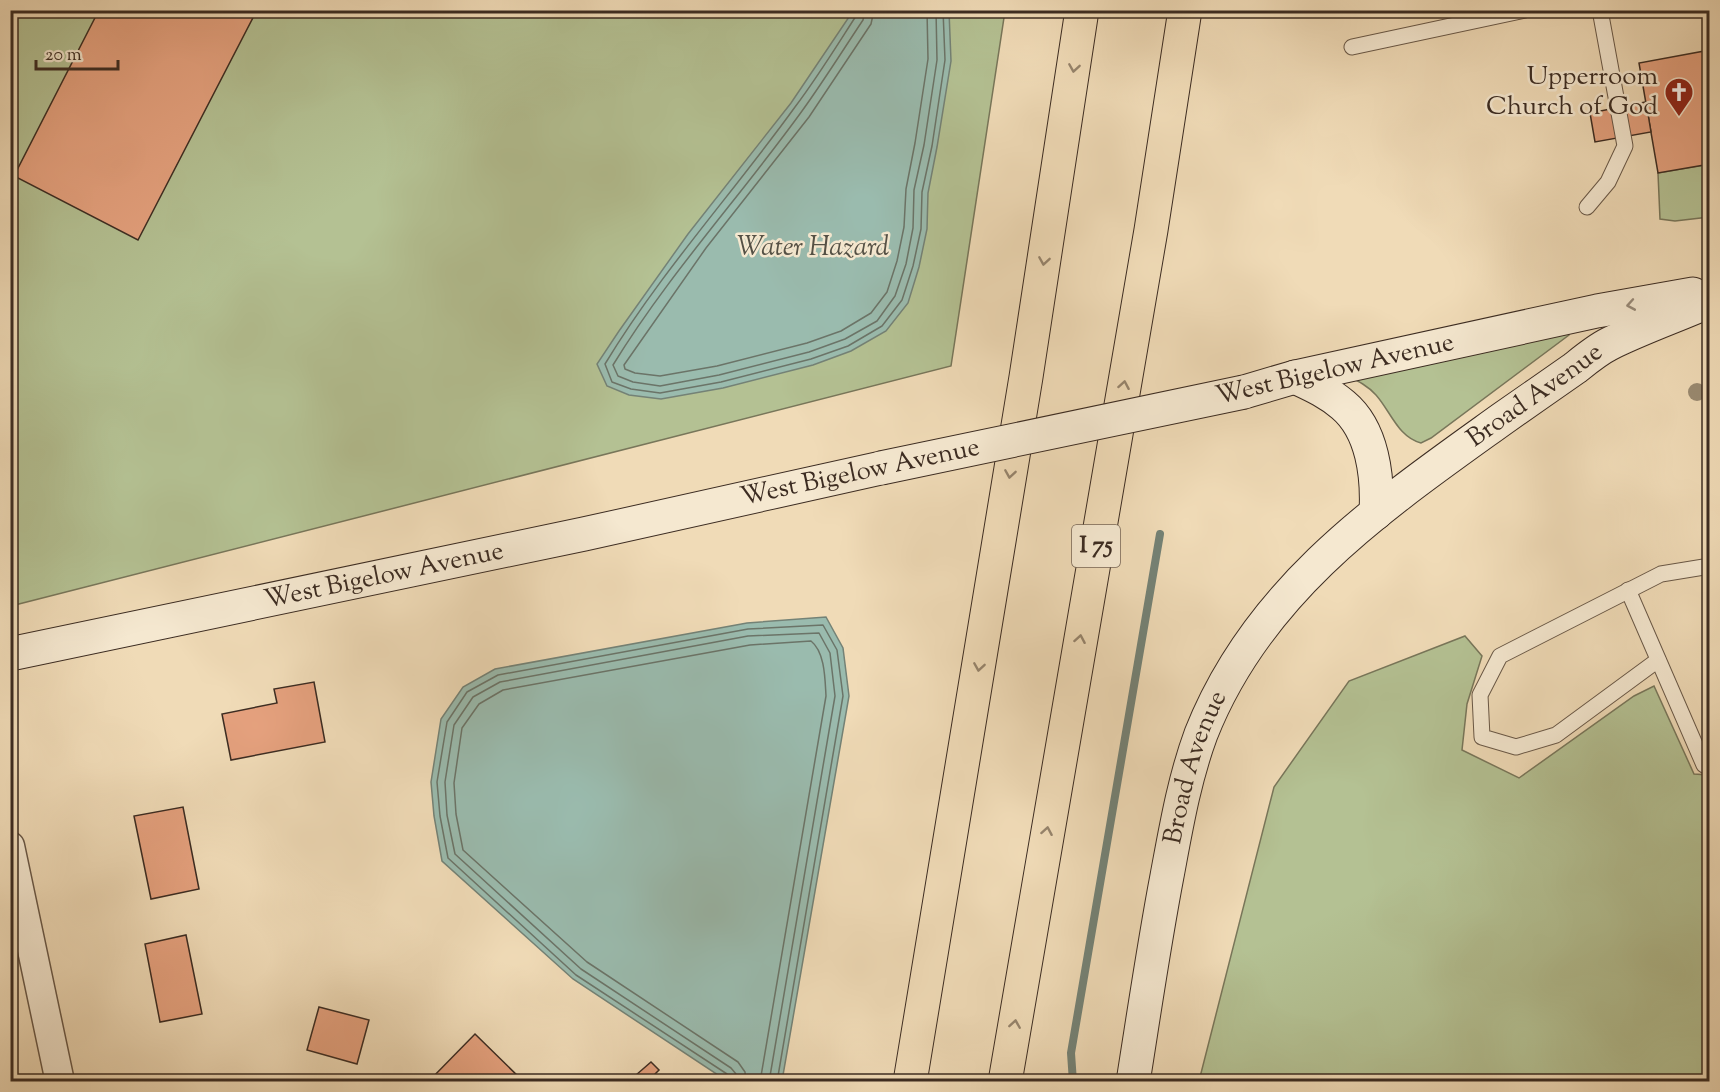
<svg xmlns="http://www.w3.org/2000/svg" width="1720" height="1092" font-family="'Sorts Mill Goudy',serif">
	<rect width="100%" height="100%" fill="#f0dbb7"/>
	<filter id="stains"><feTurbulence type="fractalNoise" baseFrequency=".00333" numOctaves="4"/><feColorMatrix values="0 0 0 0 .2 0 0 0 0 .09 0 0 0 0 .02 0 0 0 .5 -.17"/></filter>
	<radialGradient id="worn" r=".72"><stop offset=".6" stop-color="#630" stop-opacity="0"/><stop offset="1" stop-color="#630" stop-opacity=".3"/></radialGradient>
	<g fill="#b4c193" stroke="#78765a" stroke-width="1.5">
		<path d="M11,11H1005L951,366L11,606Z"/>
		<path d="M1709,164V217L1675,221L1660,219L1658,173Z"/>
		<path d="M1567,329L1569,335L1431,438L1421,443C1398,437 1391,412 1376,395C1368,386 1358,381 1348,376Z"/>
		<path d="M1465,636L1482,656L1467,704L1462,750L1519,778L1634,696L1654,686L1694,774L1709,775V1081H1199L1274,787L1349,681Z"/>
	</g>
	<g fill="#9abbae" stroke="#748276" stroke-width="1.5">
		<path d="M853,11H949L951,61L937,147L928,193L927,229L919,267L908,303L886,331L851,351L813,365L723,388L661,399L629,395L607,386L597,364L619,331L688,234L791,103Z"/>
		<path d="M826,617L843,648L849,696L782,1081H727L573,979L442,861L434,816L431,782L441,719L463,687L495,669L747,623Z"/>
	</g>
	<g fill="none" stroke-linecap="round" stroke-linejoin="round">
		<g stroke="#6b7468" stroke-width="1.5">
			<path d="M857,10L856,16C836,47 817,78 795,107C733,193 660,273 605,364L612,382L631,389L660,393L721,382L811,359L848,346L882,326L902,300L913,266L921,229L922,192L932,146L945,60L943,10"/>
			<path d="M865,10L863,20C843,50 823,82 802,111C740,197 668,275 613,365L618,376L633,382L660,386L719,375L809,352L845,339L877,321L895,296L906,264L913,228L914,190L924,145L937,60L936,10"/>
			<path d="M874,10L871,24L809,117L706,248L624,365L625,369L635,373L660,376L717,366L807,343L841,331L871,313L887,292L897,261L904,227L906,189L915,143L928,59L927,10"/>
			<path d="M730,1082L727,1074L576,975L448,858L440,816L437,782L447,722L467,692L498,675L748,629L823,625L837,650L843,696L777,1082"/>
			<path d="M737,1082L736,1074L731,1068L581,969L455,854L447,815L445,782L454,725L473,697L500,682L748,636L819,633L830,653L835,696L769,1082"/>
			<path d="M746,1082L745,1072L738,1062L587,962L463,850L456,814L454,783L462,728L479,704L503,690L750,645L811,641C825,652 825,679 826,696L760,1082"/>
		</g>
		<path stroke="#748276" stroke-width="8" d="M1073,1082L1071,1053L1160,534"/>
	</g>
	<g fill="#e5a17e" stroke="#3c2c22" stroke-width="1.5">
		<path d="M99,10H257L138,240L14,176Z"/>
		<path d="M1710,50V164L1658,173L1639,63Z"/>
		<path d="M1646,102L1651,132L1595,142L1590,113Z"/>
		<path d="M314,682L325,742L231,760L222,714L277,703L274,689Z"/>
		<path d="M183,807L199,889L151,899L134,816Z"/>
		<path d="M186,935L202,1014L160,1022L145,944Z"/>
		<path d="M319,1007L369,1020L357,1064L307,1050Z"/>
		<path d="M475,1034L524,1082H428Z"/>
		<path d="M651,1062L659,1070L647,1082H642L636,1075Z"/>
	</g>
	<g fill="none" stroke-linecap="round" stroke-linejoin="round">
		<g stroke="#695847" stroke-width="17">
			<g id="lane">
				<path d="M1352,47L1525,10"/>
				<path d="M1587,207L1608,182L1625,146L1600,10"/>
				<path d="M1628,590L1704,765"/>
				<path d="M1658,660L1556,735L1516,747L1482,737L1480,695L1500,656L1661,574L1710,566"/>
			</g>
		</g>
		<g stroke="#695847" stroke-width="31">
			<path id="street" d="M10,846L60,1082"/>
		</g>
		<g stroke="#3c2c22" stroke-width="35">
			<g id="secondary">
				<path d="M1295,377C1312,385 1328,392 1343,405C1373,430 1378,477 1376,513"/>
				<path d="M1244,392L1295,377L1597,311L1693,294"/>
				<path id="s1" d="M10,654L584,534L881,468"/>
				<path id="s2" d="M1133,1082C1144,1013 1154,944 1167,876C1176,828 1184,780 1201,734C1258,589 1381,506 1502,419C1526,402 1551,385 1575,368C1585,360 1597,350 1609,344C1641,328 1676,316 1710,301"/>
			</g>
		</g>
		<g stroke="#3c2c22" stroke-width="35">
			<g id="highway">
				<path d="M910,1082L1026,377L1082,10"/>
				<path d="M1005,1082L1151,230L1185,10"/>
			</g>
		</g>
		<use href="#lane" stroke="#f5e8d0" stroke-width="15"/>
		<use href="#street" stroke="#f5e8d0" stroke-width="28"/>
		<use href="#secondary" stroke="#f5e8d0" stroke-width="33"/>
		<use href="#highway" stroke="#f0dbb7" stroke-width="33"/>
		<g stroke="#3c2c22" stroke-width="35" stroke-linecap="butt">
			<path id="secondary-bridge" d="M881,468L1244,392"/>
		</g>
		<use href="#secondary-bridge" stroke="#f5e8d0" stroke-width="33"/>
	</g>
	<circle fill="#9a8b72" cx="1697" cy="392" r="9"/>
	<defs><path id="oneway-chevron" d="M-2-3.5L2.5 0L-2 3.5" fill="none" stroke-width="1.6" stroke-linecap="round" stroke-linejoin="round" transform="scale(1.5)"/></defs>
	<g stroke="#96846c">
		<use href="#oneway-chevron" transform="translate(1074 68) rotate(99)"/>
		<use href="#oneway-chevron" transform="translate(1044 261) rotate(99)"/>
		<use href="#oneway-chevron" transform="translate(1124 385) rotate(-80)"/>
		<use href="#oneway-chevron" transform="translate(1010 474) rotate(99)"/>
		<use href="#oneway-chevron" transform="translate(1080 639) rotate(-80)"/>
		<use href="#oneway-chevron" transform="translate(979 667) rotate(99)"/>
		<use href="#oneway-chevron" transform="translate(1047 831) rotate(-80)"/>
		<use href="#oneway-chevron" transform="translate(1015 1024) rotate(-81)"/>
	</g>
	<use stroke="#988a79" href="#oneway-chevron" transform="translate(1631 305) rotate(170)"/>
	<defs>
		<g id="church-pin" transform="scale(1.5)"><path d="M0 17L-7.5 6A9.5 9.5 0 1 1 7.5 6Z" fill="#8f2418" stroke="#f5e8d0"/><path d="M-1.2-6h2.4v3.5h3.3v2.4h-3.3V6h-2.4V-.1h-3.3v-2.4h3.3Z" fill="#fff"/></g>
	</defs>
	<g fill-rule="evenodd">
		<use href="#church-pin" x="1679" y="92"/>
	</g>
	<g text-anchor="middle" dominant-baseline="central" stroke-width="5" stroke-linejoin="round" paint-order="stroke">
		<rect fill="#f5e8d0" stroke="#746456" stroke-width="1.5" x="1072" y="525" width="48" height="42" rx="4.5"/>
		<g font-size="24" font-weight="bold" fill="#3c2c22">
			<text x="1096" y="546">I 75</text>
		</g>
		<g font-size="26" fill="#3c2c22" stroke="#f5e8d0" text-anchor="end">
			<text x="1658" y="77">Upperroom<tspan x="1658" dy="30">Church of God</tspan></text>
		</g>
		<g font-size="26" fill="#3c2c22" stroke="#f5e8d0">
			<text transform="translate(1335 370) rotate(-13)">West Bigelow Avenue</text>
			<text stroke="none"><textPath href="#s2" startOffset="838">Broad Avenue</textPath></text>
			<text transform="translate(860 473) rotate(-12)">West Bigelow Avenue</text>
			<text stroke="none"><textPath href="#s1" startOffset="382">West Bigelow Avenue</textPath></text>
			<text stroke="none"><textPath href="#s2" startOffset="321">Broad Avenue</textPath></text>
		</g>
		<g font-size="27" font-style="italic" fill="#545045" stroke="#f5e8d0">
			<text x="813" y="248">Water Hazard</text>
		</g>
	</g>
	<rect width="1720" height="1092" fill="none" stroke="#f0dbb7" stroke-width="36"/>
	<rect x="12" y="12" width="1696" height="1068" fill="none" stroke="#3c2c22" stroke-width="3"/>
	<rect x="18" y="18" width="1684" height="1056" fill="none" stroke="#3c2c22" stroke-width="1.5"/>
	<path d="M36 60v9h82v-9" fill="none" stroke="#3c2c22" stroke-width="3"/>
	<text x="45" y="60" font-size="18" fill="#3c2c22" stroke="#f5e8d0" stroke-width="4.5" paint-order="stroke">20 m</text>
	<rect width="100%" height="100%" filter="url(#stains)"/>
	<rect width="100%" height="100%" fill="url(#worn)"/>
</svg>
